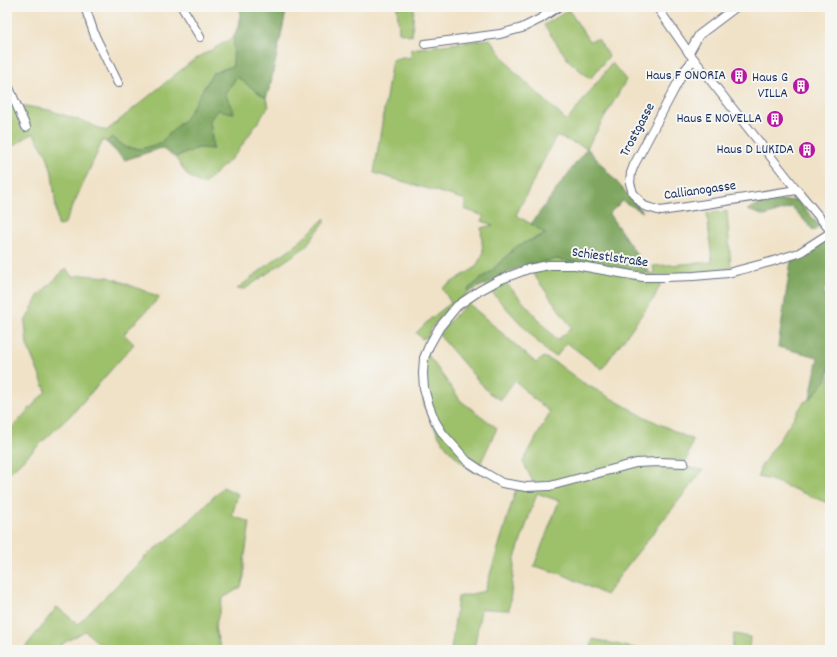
<svg xmlns="http://www.w3.org/2000/svg" width="837" height="657" font-family="Dekko,sans-serif">
	<rect width="100%" height="100%" fill="#f6f6f2"/>
	<filter id="ink" filterUnits="userSpaceOnUse"><feTurbulence type="fractalNoise" baseFrequency=".025" numOctaves="2"/><feDisplacementMap in="SourceGraphic" scale="8" xChannelSelector="R" yChannelSelector="G"/><feConvolveMatrix kernelMatrix="1 2 1 2 8 2 1 2 1" color-interpolation-filters="sRGB"/></filter>
	<filter id="wash" filterUnits="userSpaceOnUse"><feTurbulence type="fractalNoise" baseFrequency=".012" numOctaves="4" result="noise"/><feDisplacementMap in="SourceGraphic" scale="16" xChannelSelector="R" yChannelSelector="G"/><feGaussianBlur stdDeviation="0.9" result="paint"/><feColorMatrix in="noise" values="0 0 0 0 0 0 0 0 0 0 0 0 0 0 0 0 0 1.4 0 .05"/><feComposite in="paint" operator="in"/></filter>
	<g filter="url(#wash)">
		<rect width="100%" height="100%" fill="#f0e2c7"/>
		<g fill="#9dc06a" stroke="#5c7864">
			<path d="M397,7H414L412,36L399,32Z"/>
			<path d="M569,10L589,41L598,39L609,56L590,79L568,60L544,25Z"/>
			<path d="M234,37L233,66L213,73L186,118L160,143L142,149L127,148L112,137L106,142L103,140L64,225L58,226L52,173L47,156L33,133L7,150V91L13,104L49,110L88,123L106,131L192,61Z"/>
			<path d="M490,39L513,70L567,121L612,63L626,80L587,148L556,136L516,215L546,233L517,246L490,272L468,289L469,292L432,326L428,337L422,339L416,333L430,319L451,303L442,288L475,268L483,254L481,228L493,225L482,221L484,216L464,209L466,200L374,173L392,60L402,57L411,58V49Z"/>
			<path d="M237,77L266,98L269,106L236,154L203,185L188,176L175,157L198,148L213,149L210,120L225,93Z"/>
			<path d="M727,211L731,268L693,274L656,275L654,272L653,266L712,262L707,213Z"/>
			<path d="M325,218L324,223L305,247L245,289H237L278,257L296,245Z"/>
			<path d="M556,259L630,271L649,272L662,281L654,298L602,369L567,343L563,347L557,356L548,353L484,284L500,276L557,340L572,328L534,275L529,265Z"/>
			<path d="M66,268L72,277L81,275L109,277L160,297L124,334L134,344L73,413L7,475V433L46,391L27,345L25,322L38,296Z"/>
			<path d="M468,303L536,363L544,357L558,364L563,368L582,382L641,415L693,440L687,458L685,467L703,470L623,571L606,595L562,574L534,566L559,501L537,493L515,558L509,610L481,609L474,650H451L458,597L485,591L516,489H539L533,482L523,462L550,412L529,395L515,380L501,400L489,393L439,335L447,324Z"/>
			<path d="M423,348L461,401L497,428L476,473L464,465L447,448L439,436L424,406L420,373Z"/>
			<path d="M830,364V504L771,480L758,477L760,468L804,402L810,399L826,380Z"/>
			<path d="M223,487L238,494L232,516L250,522L244,562V576L241,587L223,598L215,628L221,650H106L85,631L62,644L57,650H23L57,607L78,624L148,554C177,535 200,511 223,487Z"/>
			<path d="M734,634L750,637L749,650H732Z"/>
			<path d="M593,639L643,650H590Z"/>
		</g>
		<g fill="#7ea65e" stroke="#4c6a5e">
			<path d="M240,7H287L270,87L266,98L237,77L225,93L234,113L217,110L210,120L213,149L198,148L175,157L161,148L125,160L106,142L112,137L127,148L142,149L160,143L186,118L213,73L233,66L234,37L240,21Z"/>
			<path d="M587,148L643,212L622,201L609,214L649,272L630,271L556,259L518,268L469,292L468,289L490,272L517,246L546,234L531,224Z"/>
			<path d="M797,200L820,226L814,231L792,207L765,216L747,210L763,202Z"/>
			<path d="M828,235L830,237V285L824,290L829,318H830V364L826,380L810,399L818,357L778,347L791,261Z"/>
		</g>
	</g>
	<g filter="url(#ink)">
		<g fill="none" stroke-linecap="round" stroke-linejoin="round">
			<g stroke="#666e83" stroke-width="10">
				<g id="street">
					<path d="M85,7L95,36L118,83"/>
					<path d="M182,7L200,37"/>
					<path d="M657,7L689,53L797,190L830,230"/>
					<path d="M425,44L500,34L522,28L540,19L558,7"/>
					<path d="M689,53L699,35L736,7"/>
					<path d="M694,59L684,71L634,165L631,173L630,183L633,193L644,206L661,211L797,190"/>
					<path d="M7,83L26,127"/>
					<path d="M684,463L659,462L636,463L550,486L526,487L502,483L485,473L467,461L443,434L435,421L429,406L424,388L423,374L424,358L429,346L439,328L457,306L479,291L499,280L528,269L549,265H575L643,277H664L694,276L728,273L770,262L799,253L830,233"/>
				</g>
			</g>
			<use href="#street" stroke="#fff" stroke-width="8"/>
		</g>
	</g>
	<defs>
		<g id="building-disc" transform="scale(0.9)"><circle r="9.5" fill="#b5179e" stroke="#f6f6f2"/><path d="M-4-6H4V6H1V3H-1V6H-4ZM-2.5-4.3h1.7v1.8h-1.7ZM.8-4.3h1.7v1.8H.8ZM-2.5-1h1.7V.8h-1.7ZM.8-1h1.7V.8H.8Z" fill="#fff"/></g>
	</defs>
	<g fill-rule="evenodd">
		<use href="#building-disc" x="739" y="76"/>
		<use href="#building-disc" x="801" y="86"/>
		<use href="#building-disc" x="775" y="119"/>
		<use href="#building-disc" x="807" y="150"/>
	</g>
	<g text-anchor="middle" dominant-baseline="central" stroke-width="4" stroke-linejoin="round" paint-order="stroke">
		<g font-size="14" fill="#1b2f5e" stroke="#f6f6f2" text-anchor="end">
			<text x="726" y="76">Haus F ONORIA</text>
			<text x="788" y="78">Haus G<tspan x="788" dy="16">VILLA</tspan></text>
			<text x="762" y="119">Haus E NOVELLA</text>
			<text x="794" y="150">Haus D LUKIDA</text>
		</g>
		<g font-size="14" fill="#1b2f5e" stroke="#f6f6f2">
			<text transform="translate(638 130) rotate(-62)">Trostgasse</text>
			<text transform="translate(700 191) rotate(-8)">Callianogasse</text>
			<text transform="translate(610 258) rotate(8)">Schiestlstraße</text>
		</g>
	</g>
	<rect width="837" height="657" fill="none" stroke="#f6f6f2" stroke-width="24"/>
</svg>
